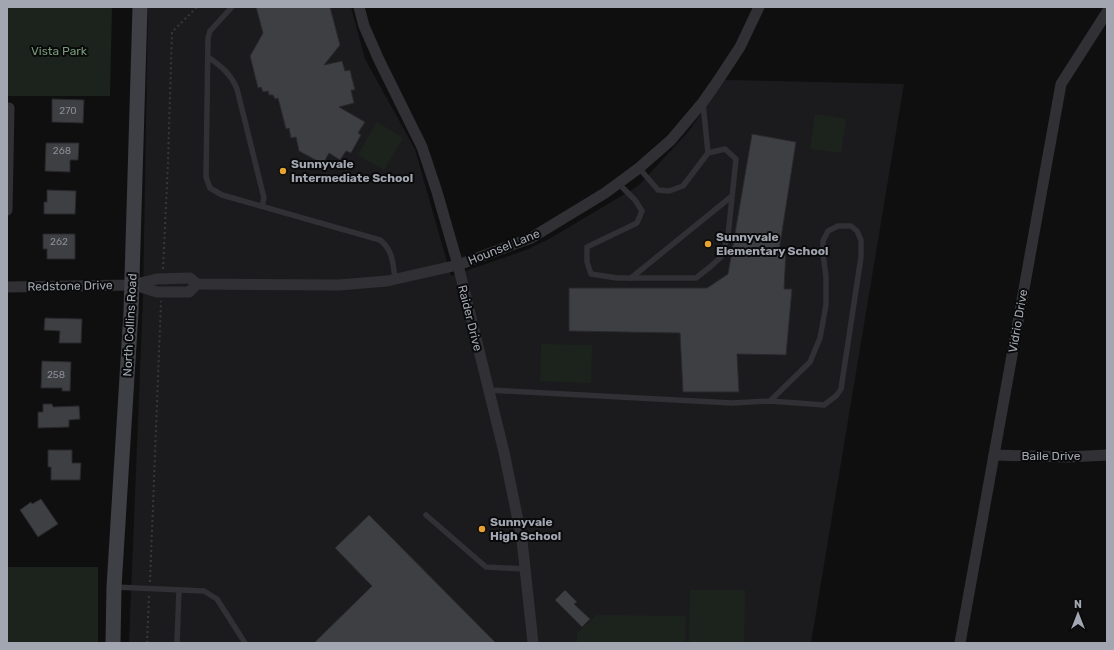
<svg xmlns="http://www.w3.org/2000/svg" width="1114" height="650" font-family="Rubik,sans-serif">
	<rect width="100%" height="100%" fill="#0f0f10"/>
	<path fill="#1b1b1d" d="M148,7H351L365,59L415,149L451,276L526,250L549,239L638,186L688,132L725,80L904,84L811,643H129L143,297Z"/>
	<g fill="#1c231d">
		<path d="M7,7H112L110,96H7Z"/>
		<path d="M815,114L846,119L841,153L810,149Z"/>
		<path d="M377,122L403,138L384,170L358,155Z"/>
		<path d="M541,344L592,345L591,383L540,381Z"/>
		<rect x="7" y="567" width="91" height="76"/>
		<path d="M690,590H745L744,643H689Z"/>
		<path d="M597,615L686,616L685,643H577V633Z"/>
	</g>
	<g fill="#3e3f43" stroke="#29292c">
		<path d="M256,7H330L340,45L324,65L342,61L345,71L350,70L355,90H351L354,103L339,107L365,122L358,133L361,135L351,153L346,151L340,160L329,153L323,164L299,151L296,137L291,138L289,128L286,129L278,98L275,99L273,95H269L268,91L263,92L261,87L258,88L250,56L263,33Z"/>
		<path d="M52,99L84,100L83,123L52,122Z"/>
		<path d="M752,134L796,142L779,251H786L784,289H792L786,355L737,354L739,392H683L680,333L569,331V288H707L728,274Z"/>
		<path d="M46,143H79L78,160H70V172L45,171Z"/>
		<path d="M47,190L76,191L75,214H44V202H47Z"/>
		<path d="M43,234H75V259H47V249H43Z"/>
		<path d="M45,318L82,319L81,343H59L60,331L44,330Z"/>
		<path d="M42,361L71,362L70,391H62V388H41Z"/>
		<path d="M43,404H52L53,407L79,406L80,419L69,420V427L38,428V412H43Z"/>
		<path d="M48,450H72V463H81L80,480H51V467H48Z"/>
		<path d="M41,499L58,524L38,537L20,510L31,502L32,504Z"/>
		<path d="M369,515L496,643H314L372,586L335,548Z"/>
		<path d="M565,590L577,602L574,604L590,619L582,627L555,600Z"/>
	</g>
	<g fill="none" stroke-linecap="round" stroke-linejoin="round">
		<g stroke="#37383c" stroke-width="2" stroke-dasharray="2 3" stroke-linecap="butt">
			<path d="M163,269L168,162L172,32L197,7"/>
			<path d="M150,582L161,301"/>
			<path d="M147,643L149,595"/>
		</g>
		<g stroke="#313135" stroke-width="5.5">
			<path d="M232,7L210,31L208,38L206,177L210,188L222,195L380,240C393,250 393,264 395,279"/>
			<path d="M208,57C221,66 231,74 237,89L264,198L262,206"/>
			<path d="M703,103L708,153"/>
			<path d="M618,183L635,200L642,211L637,223L587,247V262L591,274L617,278H696L710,267L721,257L728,236L736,159L725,149L708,153L683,186L669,191L658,190L639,168"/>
			<path d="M631,278L732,196"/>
			<path d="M489,390L732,403L770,401L810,362L820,338L826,305V277L823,253V241L828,231L838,226H851L857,231L861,240V257L841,389L836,396L824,405L770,401"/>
			<path d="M426,515L486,567L525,569"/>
			<path d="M115,587L204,591L217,599L245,643"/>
			<path d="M177,643L179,590"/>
		</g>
		<g stroke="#313135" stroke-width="11">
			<path d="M359,7L364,26L379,60L422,147L437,192L458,265L504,452L522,540L533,643"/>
			<path d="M7,108H9L7,210"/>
			<path d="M134,285L157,292H189L197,284"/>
			<path d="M7,287L132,285L157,279L190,278L197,284L339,285L387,281L458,265L531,238L605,193L639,168L671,140L703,102L717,82L740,47L759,7"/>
			<path d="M994,455L1068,457L1107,455"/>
			<path d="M960,643L1061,84L1107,12"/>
		</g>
		<path stroke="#3f4045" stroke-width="15" d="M113,643L114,587L131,312L140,7"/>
	</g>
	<g fill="#e6a332" stroke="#0a0a0b" stroke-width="1.5">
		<circle cx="283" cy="171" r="4"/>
		<circle cx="708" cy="244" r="4"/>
		<circle cx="482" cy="529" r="4"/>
	</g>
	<g text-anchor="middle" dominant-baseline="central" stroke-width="4" stroke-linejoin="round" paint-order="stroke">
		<g font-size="10" fill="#888c96">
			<text x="68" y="111">270</text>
			<text x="62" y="151">268</text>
			<text x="59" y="242">262</text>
			<text x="56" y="375">258</text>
		</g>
		<g font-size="12" fill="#799b7a" stroke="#0a0a0b">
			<text x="59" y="51">Vista Park</text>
		</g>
		<g font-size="12" font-weight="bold" fill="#a1a6b1" stroke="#0a0a0b" text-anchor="start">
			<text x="291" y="164">Sunnyvale<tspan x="291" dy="14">Intermediate School</tspan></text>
			<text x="716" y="237">Sunnyvale<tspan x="716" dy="14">Elementary School</tspan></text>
			<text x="490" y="522">Sunnyvale<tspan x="490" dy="14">High School</tspan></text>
		</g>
		<g font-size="12" fill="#a1a6b1" stroke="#0a0a0b">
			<text transform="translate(504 247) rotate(-22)">Hounsel Lane</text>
			<text transform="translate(70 286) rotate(-1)">Redstone Drive</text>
			<text transform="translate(470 318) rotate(76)">Raider Drive</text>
			<text transform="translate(1018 321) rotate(-80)">Vidrio Drive</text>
			<text transform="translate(130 325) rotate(-87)">North Collins Road</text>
			<text x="1051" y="456">Baile Drive</text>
		</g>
	</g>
	<rect width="1114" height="650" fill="none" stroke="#a1a6b1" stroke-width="16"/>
	<g transform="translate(1078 614)" stroke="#0a0a0b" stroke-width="3" paint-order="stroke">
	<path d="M0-3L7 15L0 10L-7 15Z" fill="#a1a6b1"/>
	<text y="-6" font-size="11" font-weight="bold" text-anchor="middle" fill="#a1a6b1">N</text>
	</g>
</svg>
